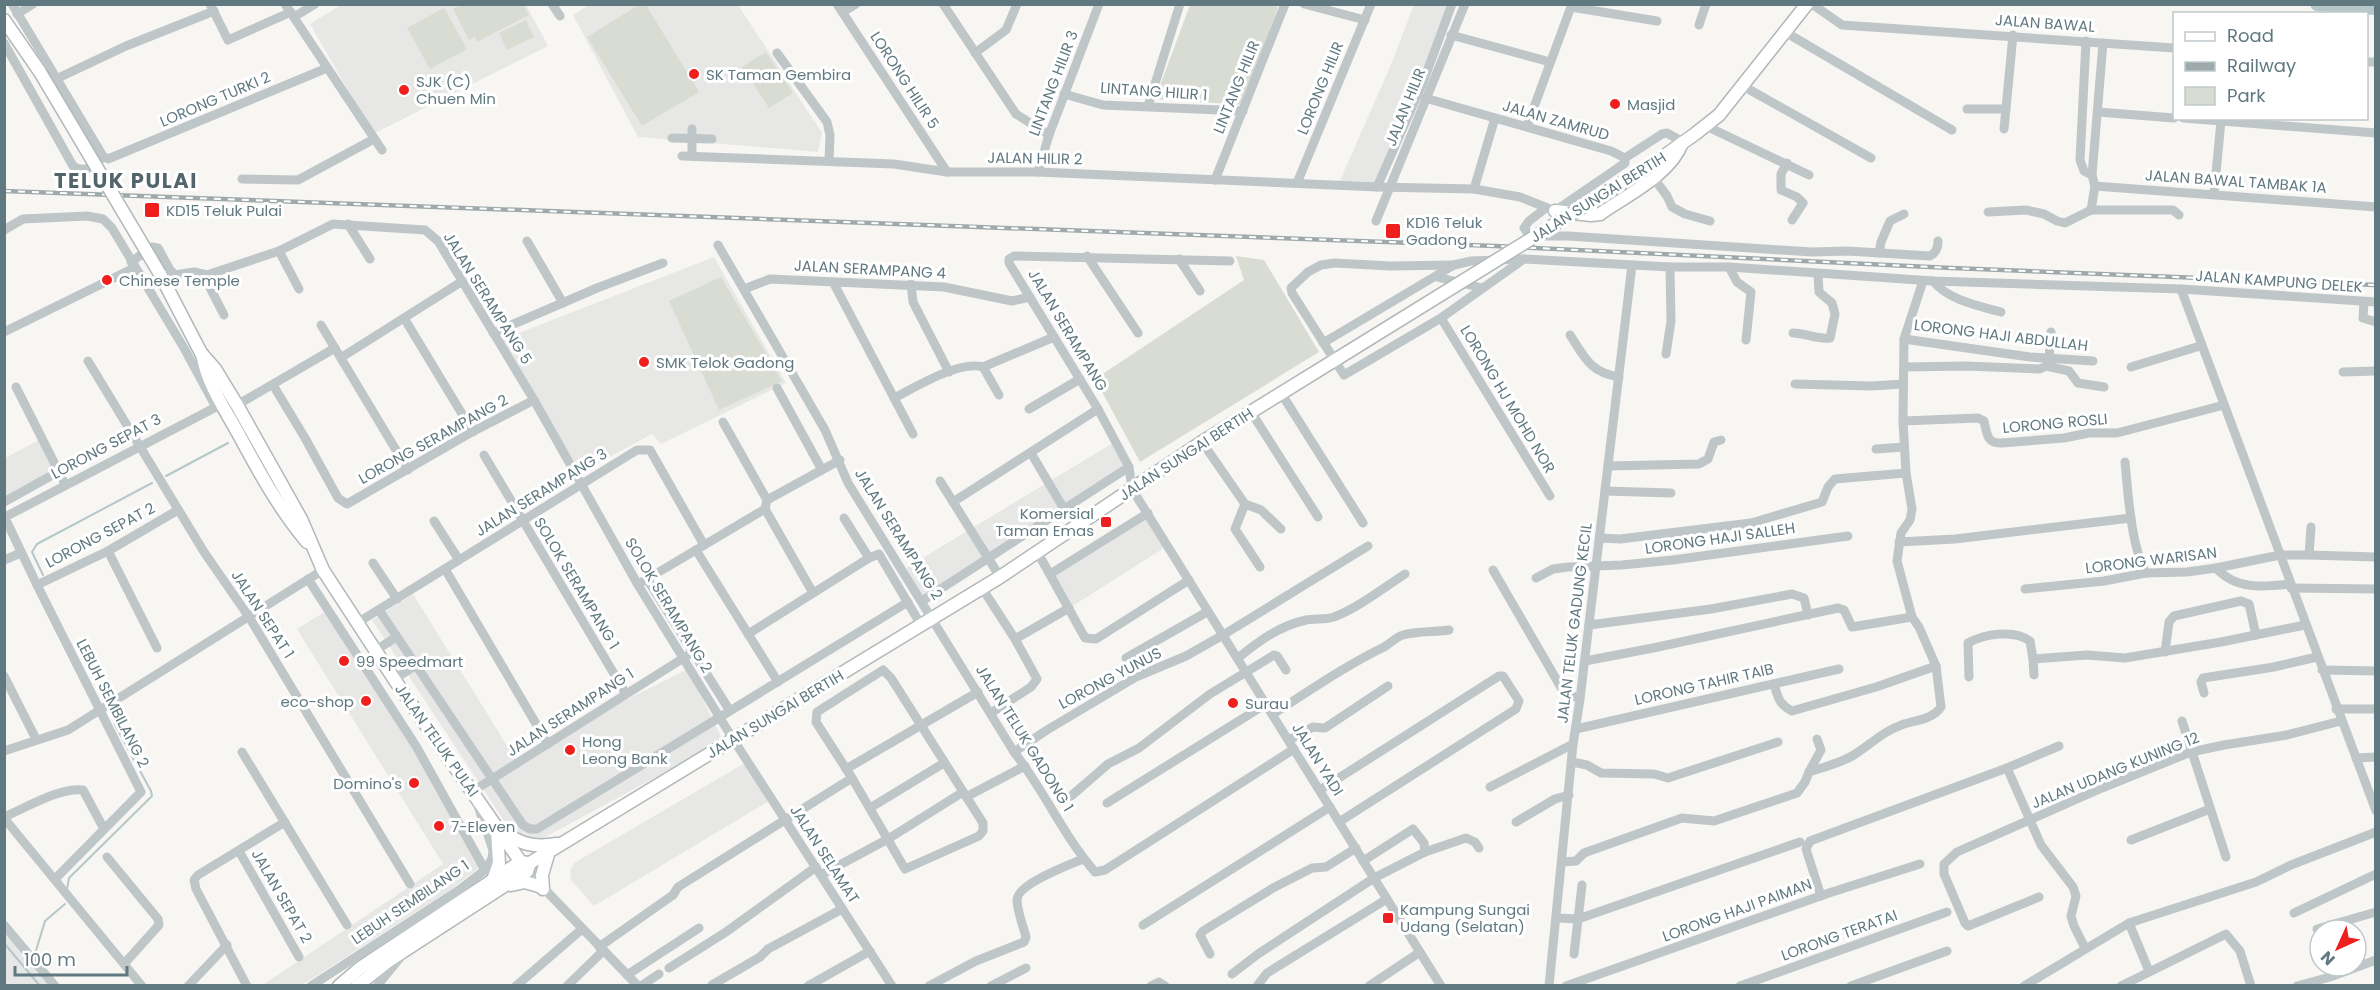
<svg xmlns="http://www.w3.org/2000/svg" width="2380" height="990" font-family="Poppins,sans-serif">
	<rect width="100%" height="100%" fill="#f7f6f3"/>
	<g fill="#e7e8e6">
		<path d="M438,4L526,5L548,46L373,134L310,24L341,5Z"/>
		<path d="M589,5H738L822,133L818,152L638,137L573,15Z"/>
		<path d="M1414,5H1449L1417,88L1375,184L1339,183L1390,67Z"/>
		<path d="M714,257L786,383L661,444L652,434L580,473L501,340Z"/>
		<path d="M39,440L55,470L5,499V458Z"/>
		<path d="M1113,443L1125,467L923,597L906,568Z"/>
		<path d="M1146,518L1164,548L1071,607L1054,576Z"/>
		<path d="M413,594L519,765L604,711L688,669L723,741L536,842L510,830L372,620Z"/>
		<path d="M326,611L415,750L480,867L450,890L302,985L261,986L443,864L297,629Z"/>
		<path d="M743,764L747,767L769,801L594,906L571,880L570,871L574,863Z"/>
		<path d="M5,929L53,985H5Z"/>
	</g>
	<g fill="#d8dcd2">
		<path d="M640,4L646,5L699,92L642,126L587,37Z"/>
		<path d="M1268,4L1278,7L1244,105L1155,99L1190,5Z"/>
		<path d="M462,5H523L529,15L477,42L475,37L469,40L453,9Z"/>
		<path d="M444,8L467,49L430,69L407,28Z"/>
		<path d="M526,20L534,37L507,50L499,33Z"/>
		<path d="M766,52L793,93L769,108L742,67Z"/>
		<path d="M1236,256L1264,260L1319,352L1140,462L1095,379L1244,280Z"/>
		<path d="M721,277L782,381L719,410L669,301Z"/>
	</g>
	<g fill="none" stroke-linecap="round" stroke-linejoin="round">
		<g stroke="#b5c7c9" stroke-width="2">
			<path d="M166,476L228,443"/>
			<path d="M43,575L32,552L37,544L152,483"/>
			<path d="M101,690L107,701"/>
			<path d="M67,889L69,878L152,796L151,791L115,725L111,709"/>
			<path d="M4,943L40,986"/>
			<path d="M34,957L45,921L65,904"/>
		</g>
		<path stroke="#b5c7c9" stroke-width="14" d="M2317,4L2376,8"/>
		<g stroke="#b0b8ba" stroke-width="15">
			<g id="major">
				<path d="M4,20L40,72"/>
				<path d="M1657,161L1695,134L1719,115L1807,4"/>
				<path d="M1555,211L1591,215L1600,214C1627,195 1670,175 1682,143"/>
				<path d="M160,274L201,353L215,369L237,405L301,519L323,570L394,679L527,871"/>
				<path d="M202,354C208,385 223,406 238,433C258,470 279,509 307,542"/>
				<path d="M501,831C522,844 532,848 557,844"/>
				<path d="M493,880L499,863L497,830"/>
				<path d="M511,885L525,882L542,887"/>
				<path d="M543,889L542,875L549,851"/>
				<path d="M339,986L360,968L493,880L520,862L528,863"/>
				<path d="M357,986L387,962L527,871L530,863L1000,577L1202,442L1348,352"/>
			</g>
		</g>
		<g stroke="#bfc6c8" stroke-width="9">
			<path d="M12,4L103,156L108,159L327,68"/>
			<path d="M210,4L228,40L291,12"/>
			<path d="M285,4L382,150"/>
			<path d="M552,4L560,16"/>
			<path d="M837,4L947,172"/>
			<path d="M943,4L1016,114L1049,135"/>
			<path d="M1304,4L1365,20"/>
			<path d="M1812,4L1842,25L2174,48"/>
			<path d="M1571,7L1657,21"/>
			<path d="M843,12L856,4"/>
			<path d="M17,14L33,4"/>
			<path d="M294,17L315,4"/>
			<path d="M1699,25L1706,4"/>
			<path d="M1785,32L1952,130"/>
			<path d="M1451,35L1550,62"/>
			<path d="M2086,41L2080,160L2084,171L2092,175"/>
			<path d="M4,43L73,166C84,173 91,168 100,160"/>
			<path d="M777,53L827,122L830,135L829,161"/>
			<path d="M975,53L1006,30L1017,4"/>
			<path d="M2366,62H2376"/>
			<path d="M56,79L126,46L214,11"/>
			<path d="M1743,86L1871,158"/>
			<path d="M1064,94L1103,105L1243,111"/>
			<path d="M1148,106L1180,4"/>
			<path d="M1967,109H2006"/>
			<path d="M2098,112L2174,118"/>
			<path d="M2183,118L2376,133"/>
			<path d="M1527,126L1572,4"/>
			<path d="M1706,126L1809,175"/>
			<path d="M692,129V156"/>
			<path d="M2004,129L2013,35"/>
			<path d="M672,138L712,139"/>
			<path d="M682,156L894,164L947,172H1038L1377,187L1474,189L1520,197L1555,211L1625,163V158L1611,151L1425,98"/>
			<path d="M1625,158L1662,134L1667,133L1683,142"/>
			<path d="M1787,163L1781,174V190L1797,197L1803,203L1792,220"/>
			<path d="M1038,172L1049,135L1099,4"/>
			<path d="M1653,177L1667,196L1672,207L1685,214L1710,221"/>
			<path d="M242,179L298,180L374,139"/>
			<path d="M1215,180L1285,4"/>
			<path d="M1297,183L1371,4"/>
			<path d="M2095,186L2376,207"/>
			<path d="M1377,187L1422,85L1452,4"/>
			<path d="M1474,189L1495,118"/>
			<path d="M2214,194L2221,121"/>
			<path d="M1546,208L1529,221L1524,228L1530,236H1568L1812,252L1847,251L1930,256C1936,253 1938,248 1938,241"/>
			<path d="M2091,210L2095,186L2092,175L2103,43"/>
			<path d="M1988,212L2026,210L2044,214L2057,221L2065,223L2091,210H2173L2179,215"/>
			<path d="M1376,221L1465,4"/>
			<path d="M348,224L370,259"/>
			<path d="M4,230L23,219L87,216L103,219L112,228L184,348L216,407"/>
			<path d="M527,241L563,303"/>
			<path d="M718,245L825,430L848,483L1014,752C1044,790 1064,837 1095,872L1105,870L1294,749"/>
			<path d="M279,251L299,289"/>
			<path d="M1879,253L1881,242L1890,221L1904,214"/>
			<path d="M1087,256L1138,333"/>
			<path d="M1179,259L1200,291"/>
			<path d="M1230,261L1014,256L1009,259V263L1098,409L1129,467L1132,489L1441,986"/>
			<path d="M131,262L152,247L158,248L170,270L175,275L194,272L207,275"/>
			<path d="M1454,265L1390,266L1335,263L1321,265L1308,272L1291,288L1292,293L1344,375L1441,318L1524,259"/>
			<path d="M1729,267L1737,282L1751,292L1746,340"/>
			<path d="M207,275L279,251L333,224L425,230L438,241L534,400L638,585L733,739L892,986"/>
			<path d="M207,275V282L224,315"/>
			<path d="M1437,277L1482,288"/>
			<path d="M1933,281C1948,300 1979,306 2001,312"/>
			<path d="M833,282L913,434"/>
			<path d="M911,284L913,302L949,372"/>
			<path d="M744,289L770,279L944,287L1012,301L1030,297"/>
			<path d="M2181,289L2376,811"/>
			<path d="M2364,302L2363,318L2376,322"/>
			<path d="M404,318L473,432"/>
			<path d="M1441,318L1550,496"/>
			<path d="M321,325L408,470"/>
			<path d="M4,332L134,268"/>
			<path d="M493,333L597,288L663,263"/>
			<path d="M1793,333C1806,333 1817,340 1830,338L1835,314L1832,303L1819,292L1818,275"/>
			<path d="M1570,335C1585,358 1590,372 1619,377"/>
			<path d="M1904,339L2030,357L2093,361"/>
			<path d="M1323,343L1454,265L1471,261L1524,259L1670,267H1729L1933,281L2181,289L2376,302"/>
			<path d="M1666,354L1671,321L1670,267"/>
			<path d="M342,357L461,282"/>
			<path d="M2049,359L2051,332"/>
			<path d="M88,361L204,552L249,617L410,884"/>
			<path d="M983,367L999,395"/>
			<path d="M1904,367L1966,366L2040,369L2046,366L2069,371L2078,383L2104,387"/>
			<path d="M2131,367L2200,346"/>
			<path d="M2343,372L2376,371"/>
			<path d="M1795,384L1872,386L1903,384"/>
			<path d="M273,385L305,438L338,498L347,504L470,433L534,400"/>
			<path d="M16,387L65,484"/>
			<path d="M777,388L822,470"/>
			<path d="M1281,393L1363,523"/>
			<path d="M894,398C916,387 959,360 983,367L1054,337"/>
			<path d="M237,405L335,348"/>
			<path d="M1029,409L1080,379"/>
			<path d="M1251,412L1318,517"/>
			<path d="M1903,421L1978,418L1984,421C1987,434 1987,444 2002,443L2064,438L2089,433H2117L2224,405"/>
			<path d="M723,422L767,500L765,509"/>
			<path d="M1202,442L1245,504L1261,510L1281,529"/>
			<path d="M1876,449L1904,447"/>
			<path d="M1031,453L1064,509"/>
			<path d="M484,455L626,694"/>
			<path d="M2125,462C2128,493 2131,546 2146,573"/>
			<path d="M1608,466L1699,464L1708,459L1714,442L1721,440"/>
			<path d="M940,481L1000,577"/>
			<path d="M1605,491L1671,493"/>
			<path d="M767,500L840,460"/>
			<path d="M4,502L58,472"/>
			<path d="M953,502L1098,409"/>
			<path d="M1245,504L1235,529L1260,567"/>
			<path d="M765,509L813,593"/>
			<path d="M4,516L37,585L141,792L55,879"/>
			<path d="M5,517L220,405"/>
			<path d="M844,518L869,558"/>
			<path d="M434,521L459,560"/>
			<path d="M2311,527L2309,555L2376,557"/>
			<path d="M1600,538L1620,539L1751,523L1822,502L1828,487L1835,479L1906,473"/>
			<path d="M1899,542L1955,539L2131,518"/>
			<path d="M696,550L778,682"/>
			<path d="M108,551L157,648"/>
			<path d="M1038,553L1085,638L1096,639L1189,580"/>
			<path d="M4,560L21,553"/>
			<path d="M373,563L397,599"/>
			<path d="M2216,568C2236,590 2263,587 2290,584"/>
			<path d="M445,569L548,744"/>
			<path d="M1493,570L1559,684L1564,692L1580,699"/>
			<path d="M1050,574L1148,513"/>
			<path d="M1536,578L1553,569L1568,567L1622,565L1673,560L1848,536"/>
			<path d="M308,579L416,746L485,870"/>
			<path d="M647,579L730,711"/>
			<path d="M642,582L765,509"/>
			<path d="M37,585L108,551L178,510"/>
			<path d="M982,588L1015,639L1037,679L1031,687L991,713"/>
			<path d="M2291,588L2376,589"/>
			<path d="M2025,589L2104,581L2146,573L2187,572L2216,568L2280,555H2309"/>
			<path d="M922,601L1129,467"/>
			<path d="M379,610L523,825L530,829H537L908,602"/>
			<path d="M357,623L637,450H650L704,545"/>
			<path d="M1589,625L1711,609L1792,594L1804,598L1808,615"/>
			<path d="M748,634L869,558L879,554L921,625"/>
			<path d="M1015,639L1069,608"/>
			<path d="M375,651L396,637"/>
			<path d="M2165,652L2169,622L2174,616L2241,601L2249,604L2256,635"/>
			<path d="M1126,658L1207,612"/>
			<path d="M1238,658C1259,641 1279,626 1306,620C1315,618 1325,620 1334,617C1359,607 1382,589 1405,574"/>
			<path d="M2033,659L2034,675"/>
			<path d="M1585,661L1653,648L1838,608L1844,610L1852,627L1912,617"/>
			<path d="M883,670L891,678L983,823V831L979,836L905,869L852,778L816,722L817,712Z"/>
			<path d="M2322,670L2376,671"/>
			<path d="M4,676L36,739"/>
			<path d="M1969,677L1968,643C1984,634 2014,629 2030,641L2033,659L2087,655L2125,658L2221,642L2305,625"/>
			<path d="M394,679L415,666"/>
			<path d="M1774,684C1778,698 1779,704 1792,711L1876,687L1936,666"/>
			<path d="M2204,693L2201,682L2203,678L2274,667L2317,657"/>
			<path d="M2336,709H2376"/>
			<path d="M1273,714C1309,691 1345,666 1384,647C1391,643 1396,637 1403,635C1415,631 1436,632 1449,630"/>
			<path d="M2182,721L2226,857"/>
			<path d="M1576,729L1839,669"/>
			<path d="M1289,740L1313,727L1325,728L1388,686"/>
			<path d="M4,751L68,730L323,570"/>
			<path d="M242,752L347,925"/>
			<path d="M1014,752L1047,730L1136,677L1186,656L1223,635L1368,546"/>
			<path d="M2356,758L2376,757"/>
			<path d="M1572,762L1587,765L1601,773L1654,774L1668,778L1778,742"/>
			<path d="M2007,768L2059,746"/>
			<path d="M846,769L978,692"/>
			<path d="M1809,772C1824,767 1838,764 1852,756C1872,744 1881,732 1904,724C1917,720 1933,719 1941,707L1936,666L1919,627L1912,617L1897,561L1901,533L1910,520L1912,509L1906,473L1903,421L1904,339L1923,281"/>
			<path d="M1490,787L1573,744"/>
			<path d="M1320,790L1499,676H1503L1519,701L1516,709L1339,822"/>
			<path d="M966,797L1025,766"/>
			<path d="M1070,797L1108,764L1139,748L1210,694L1274,655L1277,656L1286,670"/>
			<path d="M1107,803L1266,704"/>
			<path d="M870,808L944,763"/>
			<path d="M4,817C26,808 60,787 83,790L104,829"/>
			<path d="M4,818L142,986"/>
			<path d="M1516,822L1555,799L1569,795"/>
			<path d="M2131,840L2210,809"/>
			<path d="M239,851L299,957"/>
			<path d="M1425,852L1466,838L1475,842L1479,848"/>
			<path d="M107,857L158,919L159,925L124,964"/>
			<path d="M1563,862L1576,861L1584,853L1682,818L1714,821L1797,793L1805,782L1809,772L1821,750L1817,739"/>
			<path d="M527,871L638,986"/>
			<path d="M821,875L888,839L963,792"/>
			<path d="M1821,896L1806,849L1810,841L2007,768L2041,845L2073,887L2076,896L2071,916L2074,926L2085,948"/>
			<path d="M2039,897L1968,926L1965,923L1944,874V864L1957,852L2102,788L2191,752L2224,745L2287,735L2341,721"/>
			<path d="M2294,913L2376,874"/>
			<path d="M1557,918L1578,919L1800,842"/>
			<path d="M2129,923L2149,971"/>
			<path d="M4,925L55,986"/>
			<path d="M1143,925L1330,807"/>
			<path d="M2317,929L2376,912"/>
			<path d="M599,947L673,895L678,887L852,778"/>
			<path d="M1210,954L1200,935L1203,931L1273,888L1312,868L1326,867L1356,848"/>
			<path d="M1574,954L1582,885"/>
			<path d="M669,968L726,932L816,867"/>
			<path d="M1232,974L1258,954L1374,878L1425,852L1424,843L1413,829L1363,861"/>
			<path d="M627,975L699,928"/>
			<path d="M712,985L760,957L768,949L842,909"/>
			<path d="M188,986L227,945"/>
			<path d="M247,986L196,889L194,880L198,875L285,822"/>
			<path d="M311,986L459,890L485,870L492,859L493,850L473,791L693,652"/>
			<path d="M377,986L404,953"/>
			<path d="M516,986L582,929"/>
			<path d="M567,986L603,951"/>
			<path d="M641,986L659,974"/>
			<path d="M808,986L870,951"/>
			<path d="M929,986L976,961L1024,942L1026,937C1023,925 1017,911 1017,900C1017,884 1069,865 1083,859"/>
			<path d="M991,986L1026,968"/>
			<path d="M1151,986L1159,982L1165,986"/>
			<path d="M1257,986L1267,973L1387,899"/>
			<path d="M1369,986L1420,952"/>
			<path d="M1549,986L1573,744L1580,699L1632,265"/>
			<path d="M1566,986L1829,893L1920,864"/>
			<path d="M1740,986L1947,912"/>
			<path d="M1851,986L1947,951"/>
			<path d="M2024,986L2129,923L2256,882L2291,865L2376,832"/>
			<path d="M2121,986L2226,934L2240,951L2251,986"/>
			<path d="M2297,986L2330,977L2376,960"/>
		</g>
		<use href="#major" stroke="#fff" stroke-width="12"/>
		<g stroke="#9ea9ac" stroke-width="4.5">
			<path id="rail" d="M4,191L1495,246L1951,268L2376,285"/>
		</g>
		<use href="#rail" stroke="#fff" stroke-width="2" stroke-dasharray="7" stroke-linecap="butt"/>
		<g stroke="#b0b8ba" stroke-width="15" stroke-linecap="butt">
			<g id="major-bridge">
				<path d="M40,72L160,274"/>
				<path d="M1348,352L1657,161"/>
			</g>
		</g>
		<use href="#major-bridge" stroke="#fff" stroke-width="12"/>
	</g>
	<g fill="#ee1f1c" stroke="#fff" stroke-width="2">
		<circle cx="694" cy="74" r="6"/>
		<circle cx="404" cy="90" r="6"/>
		<circle cx="1615" cy="104" r="6"/>
		<rect x="144" y="202" width="16" height="16" rx="3"/>
		<rect x="1385" y="223" width="16" height="16" rx="3"/>
		<circle cx="107" cy="280" r="6"/>
		<circle cx="644" cy="362" r="6"/>
		<rect x="1100" y="516" width="12" height="12" rx="3"/>
		<circle cx="344" cy="661" r="6"/>
		<circle cx="366" cy="701" r="6"/>
		<circle cx="1233" cy="703" r="6"/>
		<circle cx="570" cy="750" r="6"/>
		<circle cx="414" cy="783" r="6"/>
		<circle cx="439" cy="826" r="6"/>
		<rect x="1382" y="912" width="12" height="12" rx="3"/>
	</g>
	<g text-anchor="middle" dominant-baseline="central" stroke-width="6" stroke-linejoin="round" paint-order="stroke">
		<g font-size="15" fill="#607980" stroke="#fff">
			<text transform="translate(2045 23) rotate(4)">JALAN BAWAL</text>
			<text transform="translate(905 80) rotate(57)">LORONG HILIR 5</text>
			<text transform="translate(1053 83) rotate(-69)">LINTANG HILIR 3</text>
			<text transform="translate(1236 87) rotate(-68)">LINTANG HILIR</text>
			<text transform="translate(1320 88) rotate(-68)">LORONG HILIR</text>
			<text transform="translate(1154 91) rotate(4)">LINTANG HILIR 1</text>
			<text transform="translate(215 99) rotate(-23)">LORONG TURKI 2</text>
			<text transform="translate(1405 107) rotate(-68)">JALAN HILIR</text>
			<text transform="translate(1556 120) rotate(16)">JALAN ZAMRUD</text>
			<text transform="translate(1035 158) rotate(1)">JALAN HILIR 2</text>
			<text transform="translate(2236 181) rotate(4)">JALAN BAWAL TAMBAK 1A</text>
			<text transform="translate(1598 197) rotate(-32)">JALAN SUNGAI BERTIH</text>
			<text transform="translate(870 269) rotate(3)">JALAN SERAMPANG 4</text>
			<text transform="translate(2279 281) rotate(4)">JALAN KAMPUNG DELEK</text>
			<text transform="translate(488 298) rotate(58)">JALAN SERAMPANG 5</text>
			<text transform="translate(1068 330) rotate(59)">JALAN SERAMPANG</text>
			<text transform="translate(2001 335) rotate(7)">LORONG HAJI ABDULLAH</text>
			<text transform="translate(1508 399) rotate(59)">LORONG HJ MOHD NOR</text>
			<text transform="translate(2055 423) rotate(-5)">LORONG ROSLI</text>
			<text transform="translate(433 439) rotate(-29)">LORONG SERAMPANG 2</text>
			<text transform="translate(106 446) rotate(-28)">LORONG SEPAT 3</text>
			<text transform="translate(1186 454) rotate(-33)">JALAN SUNGAI BERTIH</text>
			<text transform="translate(541 492) rotate(-32)">JALAN SERAMPANG 3</text>
			<text transform="translate(899 534) rotate(58)">JALAN SERAMPANG 2</text>
			<text transform="translate(100 535) rotate(-28)">LORONG SEPAT 2</text>
			<text transform="translate(1720 538) rotate(-8)">LORONG HAJI SALLEH</text>
			<text transform="translate(2151 560) rotate(-7)">LORONG WARISAN</text>
			<text transform="translate(577 583) rotate(59)">SOLOK SERAMPANG 1</text>
			<text transform="translate(669 605) rotate(59)">SOLOK SERAMPANG 2</text>
			<text transform="translate(263 614) rotate(57)">JALAN SEPAT 1</text>
			<text transform="translate(1574 623) rotate(-83)">JALAN TELUK GADUNG KECIL</text>
			<text transform="translate(1110 678) rotate(-28)">LORONG YUNUS</text>
			<text transform="translate(1704 684) rotate(-13)">LORONG TAHIR TAIB</text>
			<text transform="translate(113 703) rotate(63)">LEBUH SEMBILANG 2</text>
			<text transform="translate(570 712) rotate(-33)">JALAN SERAMPANG 1</text>
			<text transform="translate(775 714) rotate(-31)">JALAN SUNGAI BERTIH</text>
			<text transform="translate(1025 738) rotate(58)">JALAN TELUK GADONG 1</text>
			<text transform="translate(437 740) rotate(55)">JALAN TELUK PULAI</text>
			<text transform="translate(1318 759) rotate(58)">JALAN YADI</text>
			<text transform="translate(2115 770) rotate(-22)">JALAN UDANG KUNING 12</text>
			<text transform="translate(825 854) rotate(57)">JALAN SELAMAT</text>
			<text transform="translate(282 896) rotate(60)">JALAN SEPAT 2</text>
			<text transform="translate(410 902) rotate(-34)">LEBUH SEMBILANG 1</text>
			<text transform="translate(1737 910) rotate(-20)">LORONG HAJI PAIMAN</text>
			<text transform="translate(1839 935) rotate(-20)">LORONG TERATAI</text>
		</g>
		<g font-size="15" fill="#607980" stroke="#fff" text-anchor="start">
			<text x="706" y="74">SK Taman Gembira</text>
			<text x="416" y="81">SJK (C)<tspan x="416" dy="17">Chuen Min</tspan></text>
			<text x="1627" y="104">Masjid</text>
			<text x="166" y="210">KD15 Teluk Pulai</text>
			<text x="1406" y="222">KD16 Teluk<tspan x="1406" dy="17">Gadong</tspan></text>
			<text x="119" y="280">Chinese Temple</text>
			<text x="656" y="362">SMK Telok Gadong</text>
			<text x="1094" y="513" text-anchor="end">Komersial<tspan x="1094" dy="17">Taman Emas</tspan></text>
			<text x="356" y="661">99 Speedmart</text>
			<text x="354" y="701" text-anchor="end">eco-shop</text>
			<text x="1245" y="703">Surau</text>
			<text x="582" y="741">Hong<tspan x="582" dy="17">Leong Bank</tspan></text>
			<text x="402" y="783" text-anchor="end">Domino's</text>
			<text x="451" y="826">7-Eleven</text>
			<text x="1400" y="909">Kampung Sungai<tspan x="1400" dy="17">Udang (Selatan)</tspan></text>
		</g>
		<g font-size="21" font-weight="bold" letter-spacing="1.5" fill="#52656b" stroke="#fff">
			<text x="126" y="180">TELUK PULAI</text>
		</g>
	</g>
	<rect width="2380" height="990" fill="none" stroke="#607980" stroke-width="12"/>
	<rect x="2173" y="12" width="195" height="108" fill="#ffffff" stroke="#bfc9cc" stroke-width="1.5"/>
	<rect x="2185" y="32" width="30" height="9" fill="#ffffff" stroke="#bfc9cc" stroke-width="1.5"/>
	<text x="2227" y="42" font-size="18" fill="#607980">Road</text>
	<rect x="2185" y="62" width="30" height="9" fill="#9ea9ac" stroke="#bfc9cc" stroke-width="1.5"/>
	<text x="2227" y="72" font-size="18" fill="#607980">Railway</text>
	<rect x="2185" y="87" width="30" height="18" fill="#d8dcd2" stroke="#bfc9cc" stroke-width="1.5"/>
	<text x="2227" y="102" font-size="18" fill="#607980">Park</text>
	<g transform="translate(2338 948) rotate(225)"><circle r="28" fill="#ffffff" stroke="#bfc9cc" stroke-width="1.5"/>
	<path d="M0-4.5L10 22L0 15L-10 22Z" fill="#ee1f1c"/>
	<text y="-9" font-size="16" font-weight="bold" text-anchor="middle" fill="#607980">N</text>
	</g>
	<path d="M15 966v9h112v-9" fill="none" stroke="#607980" stroke-width="3"/>
	<text x="24" y="966" font-size="18" fill="#607980" stroke="#ffffff" stroke-width="4.5" paint-order="stroke">100 m</text>
</svg>
